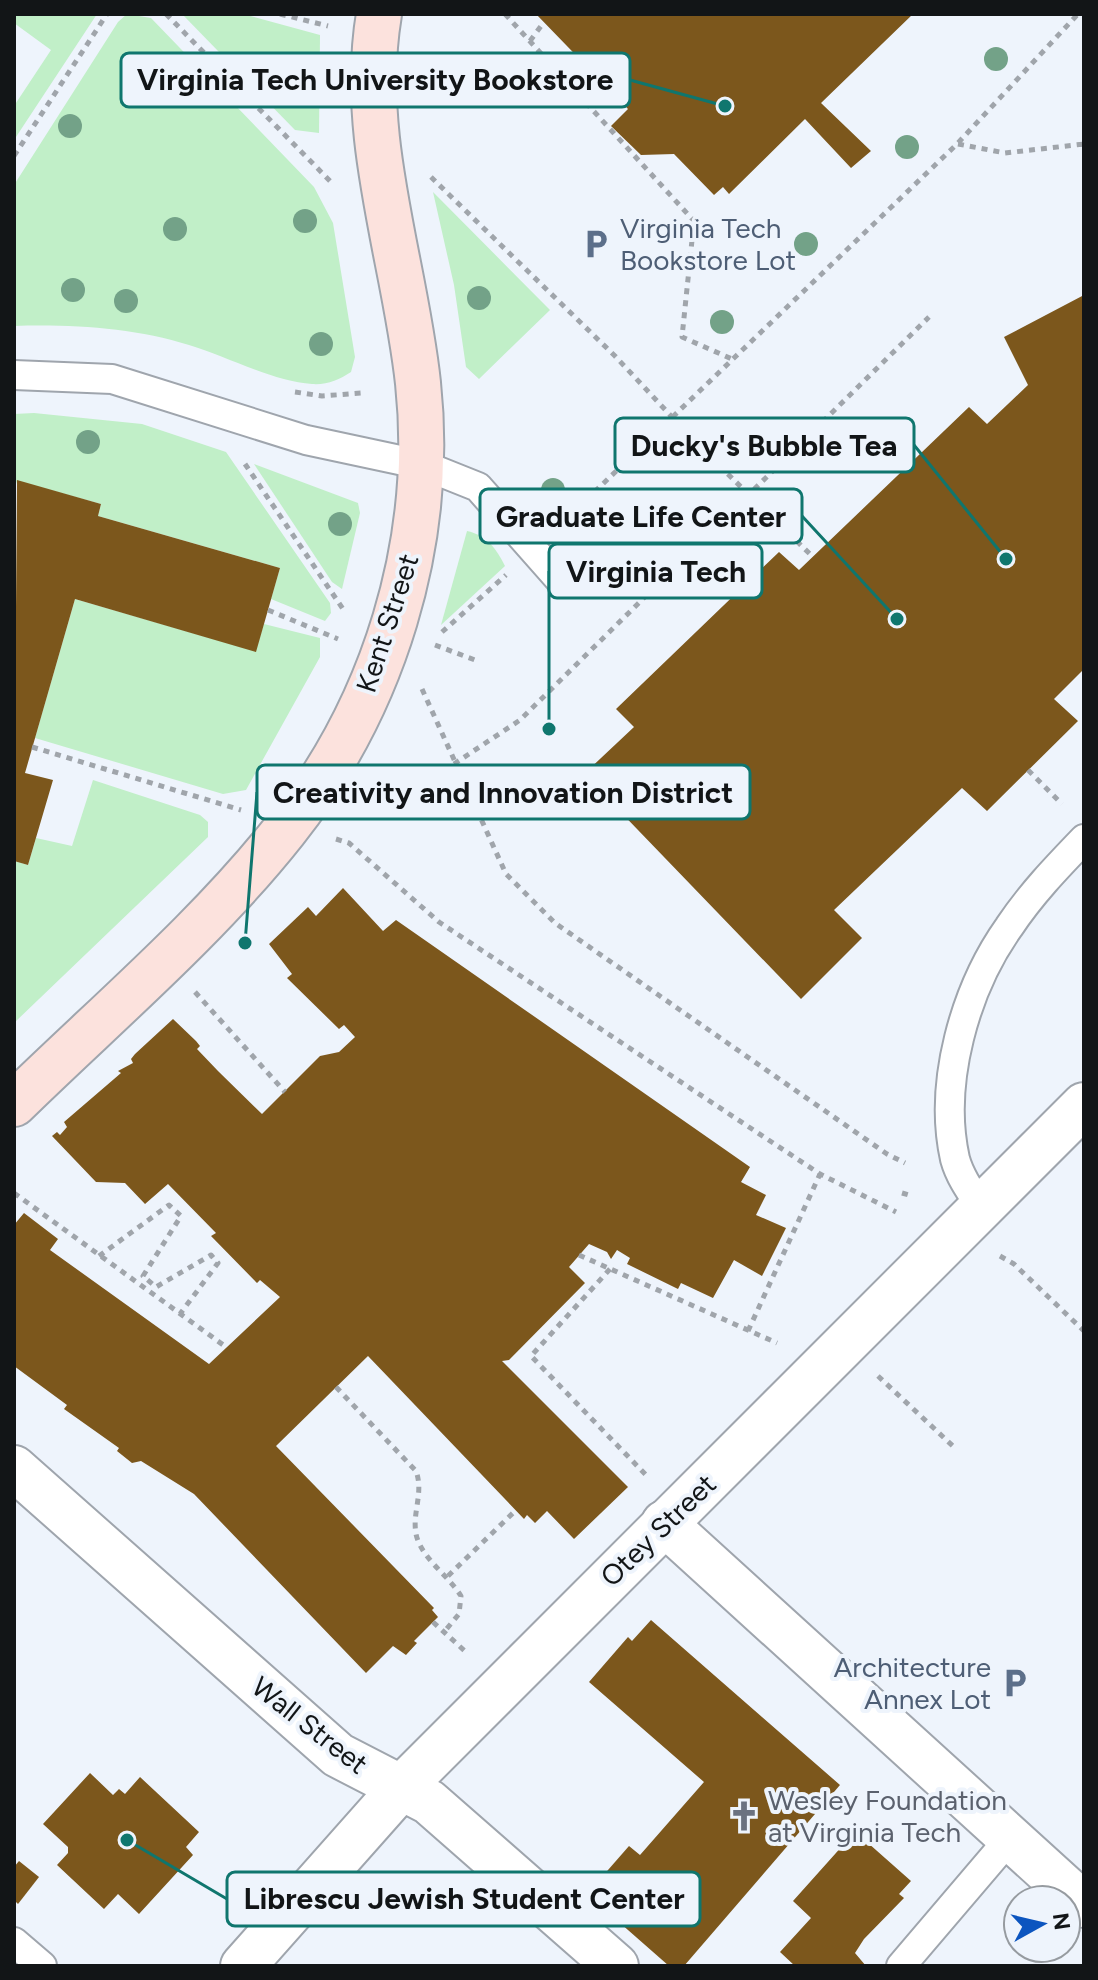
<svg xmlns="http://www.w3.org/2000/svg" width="1098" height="1980" font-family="Figtree,sans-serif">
	<rect width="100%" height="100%" fill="#eef4fc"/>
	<g fill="#c1efc8">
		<path d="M14,14H97L14,140V106L51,50L14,23Z"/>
		<path d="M127,14L151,18L314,187L333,223L355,357L351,372C339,380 327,385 312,384C274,382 226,356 189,345C135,328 71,324 14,326V185L118,22Z"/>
		<path d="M182,14H243L320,35L319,133L295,130Z"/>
		<path d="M433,192L550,310L479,379L466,367L454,285Z"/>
		<path d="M34,413L142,424L226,452L330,603L331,613L325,621L271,599L280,568L98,516L101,504L17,481L14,490V414Z"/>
		<path d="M254,464L358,503L360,513L342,589L332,582Z"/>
		<path d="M467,531C486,535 496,548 505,566L441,625Z"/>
		<path d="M75,599L255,651L264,624L320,638V657L246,790L223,794L35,738Z"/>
		<path d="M93,780L200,815L208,822V837L14,1023V861L28,865L36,838L72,846Z"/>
	</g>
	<g fill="#7c571c">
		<path d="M536,14H913L821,103L871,151L851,168L805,119L729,194L723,187L714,195L674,154L641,155L611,126L628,109Z"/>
		<path d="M1084,295V669L1054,699L1078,721L987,811L962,788L834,910L862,938L801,999L584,774L634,727L616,709L779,552L799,570L969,407L987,424L1028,385L1004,337Z"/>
		<path d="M17,480L101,504L98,516L280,568L256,652L75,599L25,773L53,780L28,865L14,861Z"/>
		<path d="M343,888L383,931L396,920L750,1167L741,1182L766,1195L756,1215L786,1228L762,1276L734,1260L713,1298L681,1283L678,1289L627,1264L630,1258L617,1250L611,1259L607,1252L589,1244L569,1267L585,1283L509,1360L502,1361L628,1487L574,1539L547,1511L535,1523L527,1515L524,1519L368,1356L276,1446L434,1608L432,1610L438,1617L414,1641L417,1643L406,1655L393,1646L366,1673L194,1494L141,1461L132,1463L117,1451L119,1448L64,1409L67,1405L14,1366V1225L24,1213L58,1239L50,1250L209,1364L280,1297L260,1280L257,1283L211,1236L216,1233L168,1184L145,1204L125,1183L96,1182L52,1136L57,1132L60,1135L67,1127L64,1122L121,1073L118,1071L133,1063L131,1059L135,1054L173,1019L196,1041L200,1046L197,1049L218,1071L262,1114L320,1056L339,1052L355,1037L344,1025L339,1029L287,978L292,974L269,944L308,907L316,916Z"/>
		<path d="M651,1620L840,1785L684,1966H669L587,1894L629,1846L640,1855L704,1782L589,1682L628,1637L632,1641Z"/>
		<path d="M90,1773L113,1795L119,1789L125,1794L140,1777L199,1832L186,1847L193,1855L139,1914L118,1894L104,1909L57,1865L68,1853V1847L43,1824Z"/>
		<path d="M859,1835L911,1881L899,1894L904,1898L864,1939L855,1953L866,1966H795L780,1952L811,1918L793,1901L844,1844L848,1847Z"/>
		<path d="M19,1861L39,1877L18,1904L14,1900V1867Z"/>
	</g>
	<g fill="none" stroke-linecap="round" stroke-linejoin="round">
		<g stroke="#9fa5ad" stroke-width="32">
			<g id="lane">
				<path d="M14,375L112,379L306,440L423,465L478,487L560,580"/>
				<path d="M981,1207C971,1192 960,1177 955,1159C938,1083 965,989 1009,927C1031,894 1057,867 1084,839"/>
				<path d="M14,1942L42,1966"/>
				<path d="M901,1966L1010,1838"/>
			</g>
		</g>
		<g stroke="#9fa5ad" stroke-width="48">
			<g id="street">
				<path d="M14,1468L338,1755L429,1802L616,1966"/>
				<path d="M664,1523L1084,1905"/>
				<path d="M243,1966L400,1789L1084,1105"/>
			</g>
		</g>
		<g stroke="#9fa5ad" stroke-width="48">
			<path id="secondary" d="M14,1104C105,1015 206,930 285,830C384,706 435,542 418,383C405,261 358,138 379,14"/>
		</g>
		<g stroke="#a0a5ab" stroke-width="5" stroke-dasharray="6 6" stroke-linecap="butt">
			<path d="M166,14L331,182"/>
			<path d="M280,14L328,26"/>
			<path d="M505,14L694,221L682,337L732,359"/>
			<path d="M530,41L544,22"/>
			<path d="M958,144L1005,153L1084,144"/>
			<path d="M14,156L107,14"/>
			<path d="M431,177L615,356L700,447L813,557"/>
			<path d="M295,392L322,396L361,393"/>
			<path d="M245,464L345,612"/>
			<path d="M560,525L957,144L1078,14"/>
			<path d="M268,610L338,639"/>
			<path d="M442,632L506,575"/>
			<path d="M435,645L475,660"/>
			<path d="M422,689L506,874L555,923L887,1154L905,1163"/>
			<path d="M32,747L241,810"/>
			<path d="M454,764L520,720L929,317"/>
			<path d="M1028,770L1062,804"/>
			<path d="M336,839L349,843L439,922L820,1174L896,1212"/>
			<path d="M195,992L285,1092"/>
			<path d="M14,1193L226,1347"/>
			<path d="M902,1193L912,1196"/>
			<path d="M579,1255L777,1343"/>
			<path d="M99,1256L169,1205L181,1216L143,1276L156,1287L211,1255L218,1263L180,1314"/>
			<path d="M1000,1256L1014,1264L1084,1331"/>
			<path d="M610,1269L531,1356L646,1475"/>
			<path d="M748,1331L820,1174"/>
			<path d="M878,1376L956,1449"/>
			<path d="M336,1387L416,1471C424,1493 412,1512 416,1534C421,1558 448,1575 461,1596L459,1614L444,1632"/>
			<path d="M448,1576L515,1511"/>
			<path d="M433,1622L467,1653"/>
		</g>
		<use href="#lane" stroke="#fff" stroke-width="28"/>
		<use href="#street" stroke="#fff" stroke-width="44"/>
		<use href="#secondary" stroke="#fce2dd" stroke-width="44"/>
	</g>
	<g fill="#73a288">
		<circle cx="996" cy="59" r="12"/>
		<circle cx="70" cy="126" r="12"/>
		<circle cx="907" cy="147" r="12"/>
		<circle cx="305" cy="221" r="12"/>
		<circle cx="175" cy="229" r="12"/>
		<circle cx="806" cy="244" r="12"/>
		<circle cx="73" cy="290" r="12"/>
		<circle cx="479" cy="298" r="12"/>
		<circle cx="126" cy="301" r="12"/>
		<circle cx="722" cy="322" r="12"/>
		<circle cx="321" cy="344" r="12"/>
		<circle cx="88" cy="442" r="12"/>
		<circle cx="553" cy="490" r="12"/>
		<circle cx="340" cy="524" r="12"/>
	</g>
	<defs>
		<g id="parking-bare" transform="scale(2.4)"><path d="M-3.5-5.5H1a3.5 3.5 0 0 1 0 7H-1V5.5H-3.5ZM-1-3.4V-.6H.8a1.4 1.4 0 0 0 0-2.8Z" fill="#5c6f8a" stroke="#eef4fc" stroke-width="2.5" paint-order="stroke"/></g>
		<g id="church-bare" transform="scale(2.4)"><path d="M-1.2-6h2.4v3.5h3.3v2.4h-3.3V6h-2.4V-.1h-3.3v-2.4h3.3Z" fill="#6b7280" stroke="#eef4fc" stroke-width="2.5" paint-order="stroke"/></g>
	</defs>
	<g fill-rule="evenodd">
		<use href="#parking-bare" x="596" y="244"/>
		<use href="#parking-bare" x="1015" y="1683"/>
		<use href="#church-bare" x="744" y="1816"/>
	</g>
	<g text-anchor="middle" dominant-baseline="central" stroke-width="8" stroke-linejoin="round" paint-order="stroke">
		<g font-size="28" fill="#4e5e75" stroke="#eef4fc" text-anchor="start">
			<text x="620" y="228">Virginia Tech<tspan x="620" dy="32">Bookstore Lot</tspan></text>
			<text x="991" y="1667" text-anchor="end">Architecture<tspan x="991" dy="32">Annex Lot</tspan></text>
		</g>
		<g font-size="28" fill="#121517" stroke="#eef4fc">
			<text transform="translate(387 623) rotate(-72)">Kent Street</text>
			<text transform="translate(658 1530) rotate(-44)">Otey Street</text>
			<text transform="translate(310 1725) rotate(38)">Wall Street</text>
		</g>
		<g font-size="28" fill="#5b616d" stroke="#eef4fc" text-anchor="start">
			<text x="768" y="1800">Wesley Foundation<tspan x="768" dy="32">at Virginia Tech</tspan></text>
		</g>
	</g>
	<path fill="none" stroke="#0f766e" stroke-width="3" d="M725 106L630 80M1006 559L914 445M897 619L802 516M549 729L549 571M245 943L257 792M127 1840L227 1899"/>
	<g fill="#0f766e" stroke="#eef4fc" stroke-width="3">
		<circle cx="725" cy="106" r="8"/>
		<circle cx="1006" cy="559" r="8"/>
		<circle cx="897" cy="619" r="8"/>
		<circle cx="549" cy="729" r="8"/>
		<circle cx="245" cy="943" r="8"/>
		<circle cx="127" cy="1840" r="8"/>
	</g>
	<g fill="#eef4fc" stroke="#0f766e" stroke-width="3">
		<rect x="121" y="53" width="509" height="54" rx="8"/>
		<rect x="615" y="418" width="299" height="54" rx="8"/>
		<rect x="480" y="489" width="322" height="54" rx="8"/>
		<rect x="549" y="544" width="213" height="54" rx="8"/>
		<rect x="257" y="765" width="493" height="54" rx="8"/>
		<rect x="227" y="1872" width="473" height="54" rx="8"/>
	</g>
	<g font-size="30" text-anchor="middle" font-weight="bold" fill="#121517">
		<text x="375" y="90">Virginia Tech University Bookstore</text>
		<text x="764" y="456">Ducky's Bubble Tea</text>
		<text x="641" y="527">Graduate Life Center</text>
		<text x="656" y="582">Virginia Tech</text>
		<text x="503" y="803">Creativity and Innovation District</text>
		<text x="464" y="1909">Librescu Jewish Student Center</text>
	</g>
	<rect width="1098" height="1980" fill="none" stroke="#121517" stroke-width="32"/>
	<g transform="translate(1042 1924) rotate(82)"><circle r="38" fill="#eef4fc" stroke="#969ba0" stroke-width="2"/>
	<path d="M0-6L14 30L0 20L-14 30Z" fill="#0c55bf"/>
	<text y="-12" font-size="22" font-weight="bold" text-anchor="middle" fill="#121517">N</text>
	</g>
</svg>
